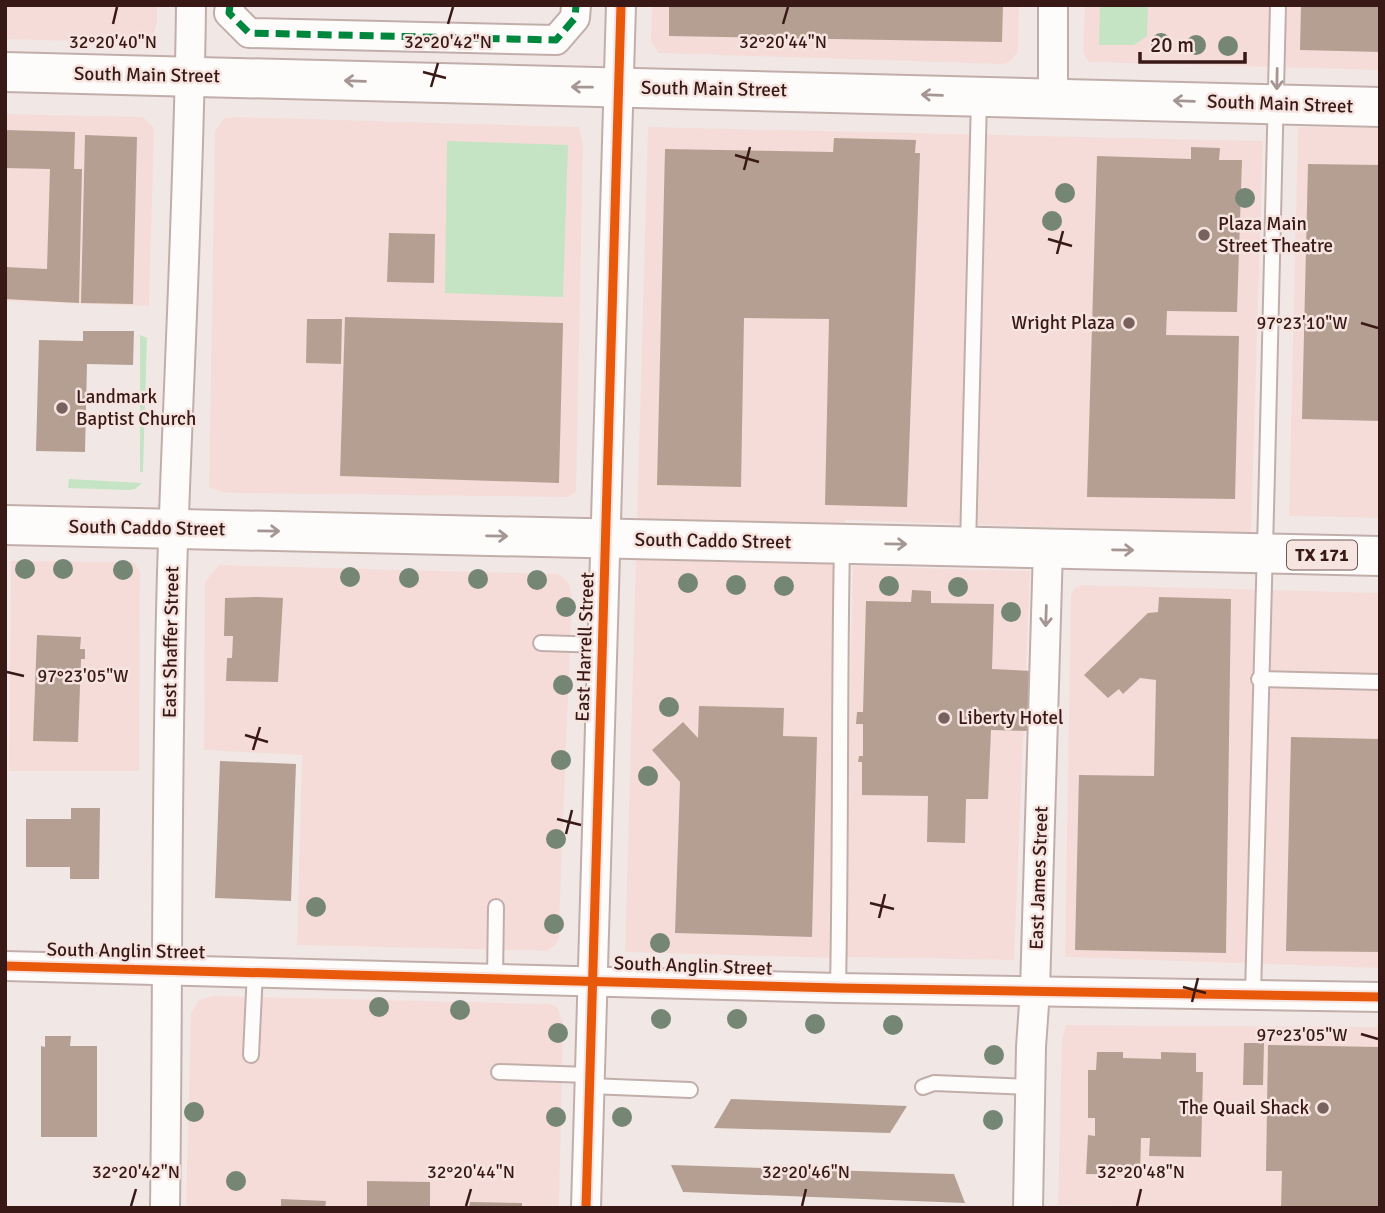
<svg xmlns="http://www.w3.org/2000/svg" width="1385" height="1213" font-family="Signika,sans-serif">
	<rect width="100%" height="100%" fill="#f1e8e6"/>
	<g fill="#f6dcd8">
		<path d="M5,5H157V21L154,33L141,43L5,39Z"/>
		<path d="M652,5H1019L1018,52L1008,63L1001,64L659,53L651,42Z"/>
		<path d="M1085,5H1380V70L1089,62L1083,53Z"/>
		<path d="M5,114L143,117L154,128L149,306L5,301Z"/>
		<path d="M234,117L579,127L583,145L576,492L568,497L225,493L209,487L215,131L224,118Z"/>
		<path d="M648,127L1263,141L1251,534L845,520L832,958L625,952Z"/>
		<path d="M1298,127L1380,128V518L1289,516Z"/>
		<path d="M11,561L133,562L140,571L139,771H9Z"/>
		<path d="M219,565L558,574L568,582L572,595L559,925V939L554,946L547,951L297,945L302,755L204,750L205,582Z"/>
		<path d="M853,566L1030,571L1014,960L843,957Z"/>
		<path d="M1083,585L1380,593V968L1065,957L1071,595L1075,588Z"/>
		<path d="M214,996L549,1004L557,1007L563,1023L559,1208H186L191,1013L199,1000Z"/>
		<path d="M1066,1025L1380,1027V1208L1058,1205L1062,1038Z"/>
	</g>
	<g fill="#c4e4c4">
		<path d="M1100,5H1148L1147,36L1134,45H1099Z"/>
		<path d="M447,141L568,145L563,297L445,293Z"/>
		<path d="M140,335L147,338L143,472H140Z"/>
		<path d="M69,479L141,483H142L135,489L128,490L68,488Z"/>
	</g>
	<g fill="#b59f92">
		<path d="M669,5H1003L1002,42L669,36Z"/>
		<path d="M1301,5H1380V52L1300,50Z"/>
		<path d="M5,130L75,132L74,169H82L79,303L5,299V267L47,269L50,169L5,168Z"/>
		<path d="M85,135L137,137L133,304L81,303Z"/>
		<path d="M834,138L916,140L915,153H920L907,507L825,505L829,319L744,318L741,487L657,485L665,149L833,152Z"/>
		<path d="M1191,147L1220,148L1219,160H1242L1237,312L1167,311L1166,335L1239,336L1235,499L1087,497L1097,156L1191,159Z"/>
		<path d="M1308,164L1380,165V421L1302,419Z"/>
		<path d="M389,233L435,234L434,283L387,282Z"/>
		<path d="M345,317L563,323L559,483L340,476Z"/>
		<path d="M307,319H342L341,364L306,363Z"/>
		<path d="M83,331H134L133,365L87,364L85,452L36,451L39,340L83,341Z"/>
		<path d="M912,590L931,591V603L994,604L992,669L1032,671L1031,731L991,730L988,799H966L965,843L927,842L928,796L862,795V762H858L859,756H863V724H856L857,712H863L866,601L911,602Z"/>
		<path d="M258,597L283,598L278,682L226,681L227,658H232L233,636H224L225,598Z"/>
		<path d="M1159,597L1231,599L1226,953L1075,950L1079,775L1154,776L1156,680L1140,678L1123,694L1119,689L1108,698L1084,675L1148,613L1158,612Z"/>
		<path d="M37,635L81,637L80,649H85V659H81L78,742L33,741Z"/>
		<path d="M699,706L784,708L783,736L817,737L812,937L675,933L680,782L652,750L683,722L698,738Z"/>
		<path d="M1291,737L1380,739V952L1286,951Z"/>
		<path d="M220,761L296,764L291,901L215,898Z"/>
		<path d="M71,808H100L99,879H70V867H26V819H71Z"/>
		<path d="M45,1036H71L70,1046H97V1137H41V1046L45,1047Z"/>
		<path d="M1244,1043H1264L1263,1085H1243Z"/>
		<path d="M1268,1045L1380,1047V1208H1281L1282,1171H1266Z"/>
		<path d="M1097,1052H1123V1058L1161,1059V1052L1196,1053V1072H1203L1201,1157L1149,1156L1150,1138H1141L1140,1175L1086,1174L1088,1135L1095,1136V1118H1088V1070H1096Z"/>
		<path d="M731,1099L907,1106L890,1133L714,1128Z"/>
		<path d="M671,1165L954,1174L965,1203L683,1192Z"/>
		<path d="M367,1181L430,1182V1208H367Z"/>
		<path d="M281,1199L326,1201L325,1208H281Z"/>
		<path d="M470,1202L522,1203V1208H469Z"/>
	</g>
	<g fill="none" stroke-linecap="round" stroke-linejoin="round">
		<g stroke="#c1aeab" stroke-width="18">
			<g id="lane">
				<path d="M968,546L979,98"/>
				<path d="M541,643L602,645"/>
				<path d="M1259,679L1380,682"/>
				<path d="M495,979L496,907"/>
				<path d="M838,988C841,840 839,692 842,545"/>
				<path d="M1253,994C1261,664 1272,335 1278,5"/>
				<path d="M251,1055L255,971"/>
				<path d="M499,1072L589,1075"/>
				<path d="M589,1086L690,1090"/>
				<path d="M923,1087L934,1083L1030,1087"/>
			</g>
		</g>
		<g stroke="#c1aeab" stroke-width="32">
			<g id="street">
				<path d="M230,5L229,13L249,33L556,40L575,18L576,5"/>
				<path d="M1053,5V98"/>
				<path d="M5,966L838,988L1380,997"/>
				<path d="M165,1208C168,996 166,785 172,573C178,384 189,195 191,5"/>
				<path d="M586,1208L621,5"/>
				<path d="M1028,1208L1031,1047L1035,990L1048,548"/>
			</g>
		</g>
		<g stroke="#c1aeab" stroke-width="42">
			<g id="primary">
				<path d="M5,72L1380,107"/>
				<path d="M5,525L1380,556"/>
			</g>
		</g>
		<use href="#lane" stroke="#fdfcfb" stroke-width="14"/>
		<use href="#street" stroke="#fdfcfb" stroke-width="28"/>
		<use href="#primary" stroke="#fdfcfb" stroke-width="38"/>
		<path stroke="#00873e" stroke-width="7" stroke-dasharray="14 7" stroke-linecap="butt" d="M230,5L229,13L249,33L556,40L575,18L576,5"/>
		<g stroke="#f6e4e1" stroke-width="13">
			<g id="cycleway">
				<path d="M5,966L838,988L1380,997"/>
				<path d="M586,1208L621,5"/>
			</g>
		</g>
		<use href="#cycleway" stroke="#e8590c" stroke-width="9"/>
	</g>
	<g fill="#758675">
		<circle cx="1161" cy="43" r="10"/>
		<circle cx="1196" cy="45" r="10"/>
		<circle cx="1228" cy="46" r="10"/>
		<circle cx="1065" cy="193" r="10"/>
		<circle cx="1245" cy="198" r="10"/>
		<circle cx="1052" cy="221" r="10"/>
		<circle cx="25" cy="569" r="10"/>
		<circle cx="63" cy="569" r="10"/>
		<circle cx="123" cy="570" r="10"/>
		<circle cx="350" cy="577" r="10"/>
		<circle cx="409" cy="578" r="10"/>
		<circle cx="478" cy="579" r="10"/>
		<circle cx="537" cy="580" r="10"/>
		<circle cx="688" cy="583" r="10"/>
		<circle cx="736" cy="585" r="10"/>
		<circle cx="784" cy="586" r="10"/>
		<circle cx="889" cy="586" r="10"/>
		<circle cx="958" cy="587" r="10"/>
		<circle cx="566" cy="607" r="10"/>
		<circle cx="1011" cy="612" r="10"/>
		<circle cx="563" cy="685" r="10"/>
		<circle cx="669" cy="707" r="10"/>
		<circle cx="561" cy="760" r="10"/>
		<circle cx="648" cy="776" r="10"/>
		<circle cx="556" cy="839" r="10"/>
		<circle cx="316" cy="907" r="10"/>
		<circle cx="554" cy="924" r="10"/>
		<circle cx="660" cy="943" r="10"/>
		<circle cx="379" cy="1007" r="10"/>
		<circle cx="460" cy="1010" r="10"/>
		<circle cx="661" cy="1019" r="10"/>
		<circle cx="737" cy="1019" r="10"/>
		<circle cx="815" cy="1024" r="10"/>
		<circle cx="893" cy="1025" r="10"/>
		<circle cx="558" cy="1033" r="10"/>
		<circle cx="994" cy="1055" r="10"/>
		<circle cx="194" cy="1112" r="10"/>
		<circle cx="556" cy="1117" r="10"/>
		<circle cx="622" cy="1117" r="10"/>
		<circle cx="993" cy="1120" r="10"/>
		<circle cx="236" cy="1181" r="10"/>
	</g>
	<defs><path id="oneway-shaft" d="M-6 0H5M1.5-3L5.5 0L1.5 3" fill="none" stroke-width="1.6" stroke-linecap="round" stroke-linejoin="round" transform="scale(1.75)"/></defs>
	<g stroke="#a59694">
		<use href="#oneway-shaft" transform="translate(1277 79) rotate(91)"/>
		<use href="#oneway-shaft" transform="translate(355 81) rotate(-178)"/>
		<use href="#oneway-shaft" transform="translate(582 87) rotate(-179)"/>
		<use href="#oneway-shaft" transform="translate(932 95) rotate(-178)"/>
		<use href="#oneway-shaft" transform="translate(1184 101) rotate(-178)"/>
		<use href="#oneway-shaft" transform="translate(269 531) rotate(1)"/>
		<use href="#oneway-shaft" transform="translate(497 536) rotate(1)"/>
		<use href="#oneway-shaft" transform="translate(896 544) rotate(1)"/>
		<use href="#oneway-shaft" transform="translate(1123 550) rotate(1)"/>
		<use href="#oneway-shaft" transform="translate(1046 616) rotate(92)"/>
	</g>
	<path fill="none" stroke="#391915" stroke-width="2.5" d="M113,24L117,7M448,24L453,7M783,24L788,7M423,72L446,78M431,87L438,63M735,155L759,162M744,170L750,147M1048,239L1072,246M1057,254L1063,231M1361,323L1378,328M7,672L24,676M245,735L268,742M253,750L260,727M557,819L581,825M566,834L572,810M870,903L894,909M879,918L885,894M1183,987L1206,993M1192,1002L1198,978M1361,1034L1378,1039M131,1206L136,1189M466,1206L471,1189M802,1206L806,1189M1137,1206L1141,1189"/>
	<g fill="#79615e" stroke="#f6e4e1" stroke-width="2.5">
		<circle cx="1204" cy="235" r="7"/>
		<circle cx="1129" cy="323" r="7"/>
		<circle cx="62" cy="408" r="7"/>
		<circle cx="944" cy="718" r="7"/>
		<circle cx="1323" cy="1108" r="7"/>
	</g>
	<g text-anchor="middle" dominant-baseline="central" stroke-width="5" stroke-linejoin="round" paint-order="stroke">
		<rect fill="#f6e4e1" stroke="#725652" stroke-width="2" x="1287" y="540.5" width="70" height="29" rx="5"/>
		<g font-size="18" font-weight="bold" fill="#391915">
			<text x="1322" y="555">TX 171</text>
		</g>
		<g font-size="19" fill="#391915" stroke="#f6e4e1">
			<text transform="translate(147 75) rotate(1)">South Main Street</text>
			<text transform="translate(714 89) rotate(1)">South Main Street</text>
			<text transform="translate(1280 104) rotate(2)">South Main Street</text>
			<text transform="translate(147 528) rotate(1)">South Caddo Street</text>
			<text transform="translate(713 541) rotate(1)">South Caddo Street</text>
			<text transform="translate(171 642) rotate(-89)">East Shaffer Street</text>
			<text transform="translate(585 647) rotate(-88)">East Harrell Street</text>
			<text transform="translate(1039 878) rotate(-88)">East James Street</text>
			<text transform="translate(126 951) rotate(1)">South Anglin Street</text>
			<text transform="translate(693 966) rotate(2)">South Anglin Street</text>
		</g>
		<g font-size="19" fill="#391915" stroke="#f6e4e1" text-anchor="start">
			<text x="1218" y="224">Plaza Main<tspan x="1218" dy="22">Street Theatre</tspan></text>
			<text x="1115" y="323" text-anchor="end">Wright Plaza</text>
			<text x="76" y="397">Landmark<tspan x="76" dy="22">Baptist Church</tspan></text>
			<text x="958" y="718">Liberty Hotel</text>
			<text x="1309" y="1108" text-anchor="end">The Quail Shack</text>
		</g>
	</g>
	<g font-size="18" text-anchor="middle" fill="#391915" stroke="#f6e4e1" stroke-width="5" stroke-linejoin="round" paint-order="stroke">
		<text x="113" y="48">32°20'40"N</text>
		<text x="448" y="48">32°20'42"N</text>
		<text x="783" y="48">32°20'44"N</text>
		<text x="1302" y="329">97°23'10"W</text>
		<text x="83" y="682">97°23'05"W</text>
		<text x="1302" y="1041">97°23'05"W</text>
		<text x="136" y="1178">32°20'42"N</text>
		<text x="471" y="1178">32°20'44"N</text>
		<text x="806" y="1178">32°20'46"N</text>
		<text x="1141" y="1178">32°20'48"N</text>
	</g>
	<rect width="1385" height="1213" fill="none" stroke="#391915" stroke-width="14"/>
	<path d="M1140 52v10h105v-10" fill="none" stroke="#391915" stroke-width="3.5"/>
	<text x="1150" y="52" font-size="21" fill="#391915" stroke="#f6e4e1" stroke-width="5" paint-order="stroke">20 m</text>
</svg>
